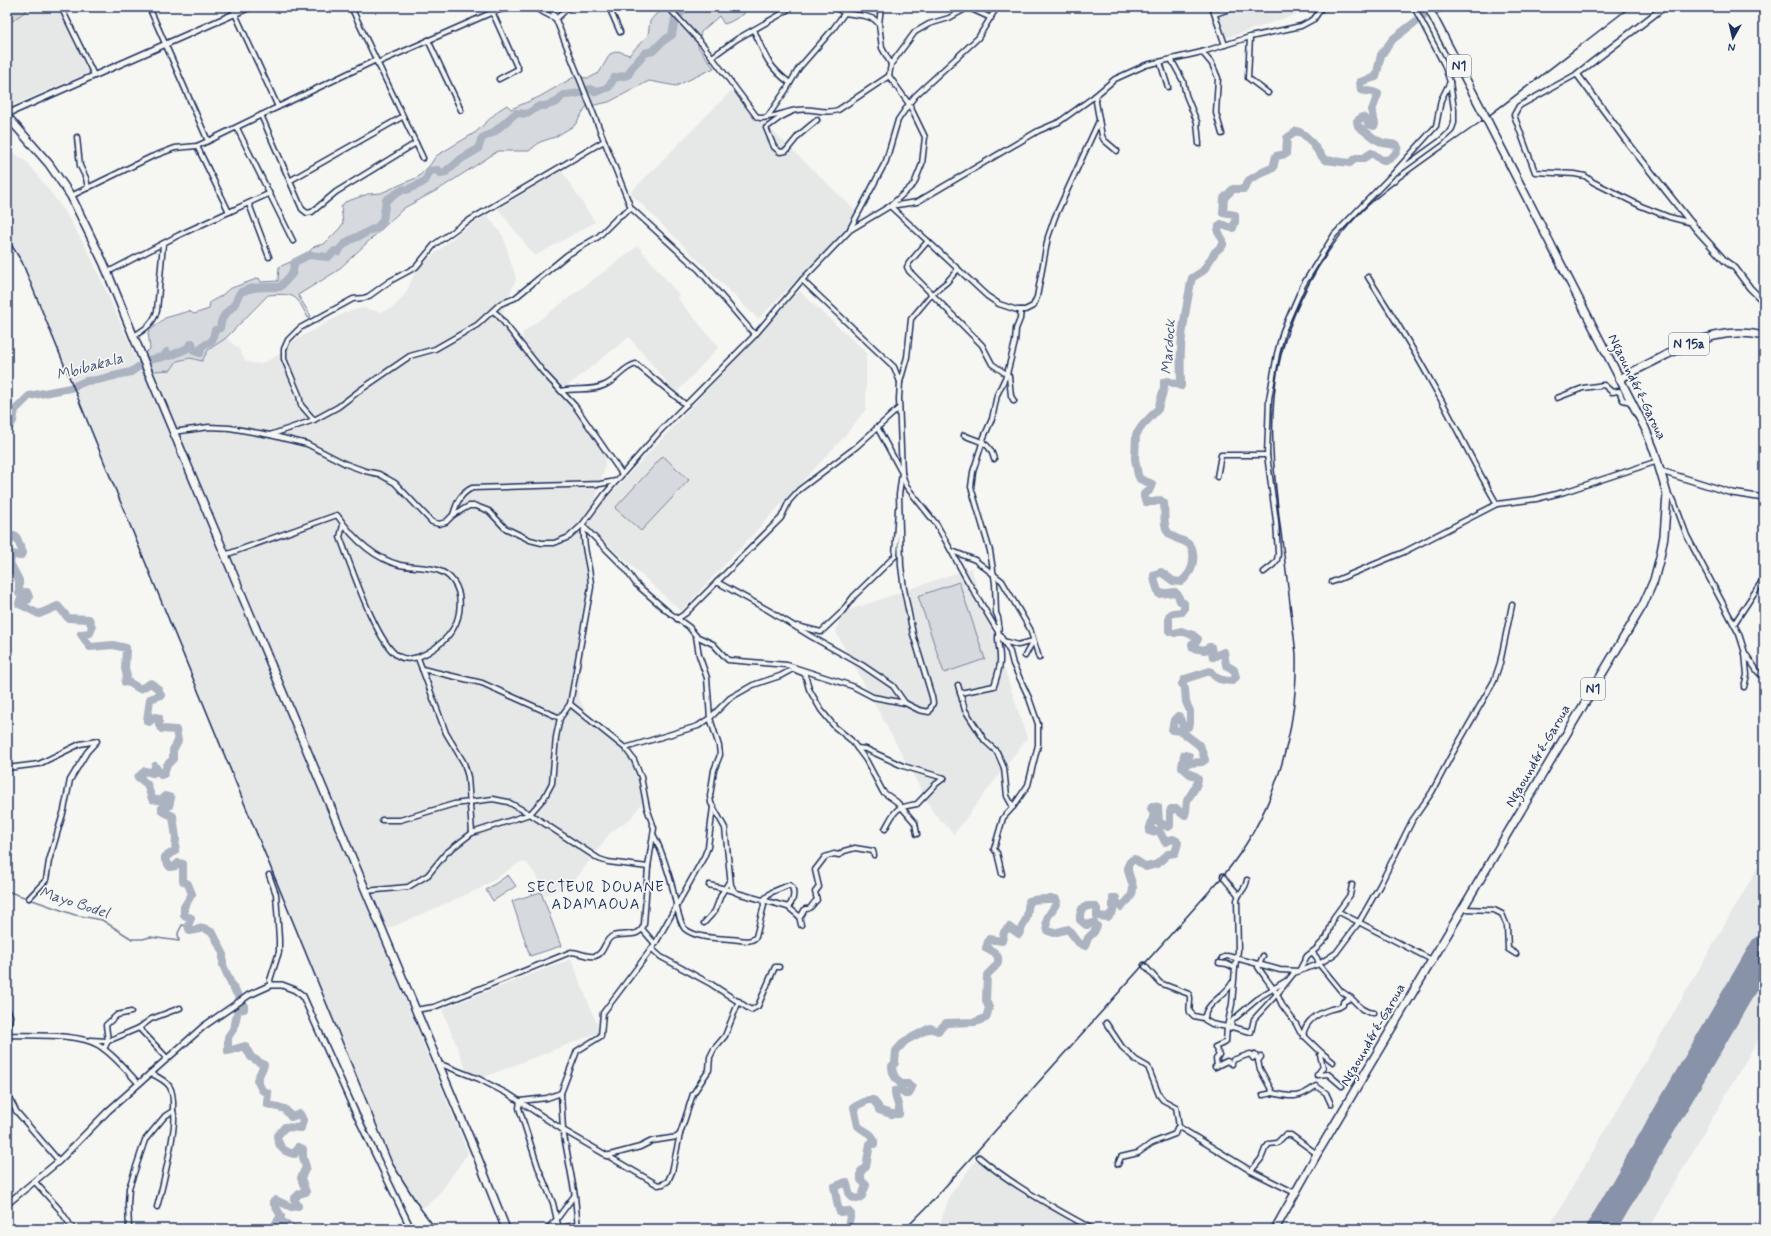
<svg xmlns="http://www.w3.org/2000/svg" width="1771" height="1236" font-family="Mynerve,sans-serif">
	<rect width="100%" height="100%" fill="#f6f6f2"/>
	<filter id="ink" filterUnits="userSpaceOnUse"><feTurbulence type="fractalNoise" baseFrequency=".025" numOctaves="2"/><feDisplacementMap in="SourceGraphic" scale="8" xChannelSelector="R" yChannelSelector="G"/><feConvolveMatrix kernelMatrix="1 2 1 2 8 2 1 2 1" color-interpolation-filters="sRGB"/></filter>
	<g filter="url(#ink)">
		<g fill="#e6e7e7">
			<path d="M26,7H57L88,73L11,106L7,101V23Z"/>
			<path d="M1207,7H1318L1220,40Z"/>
			<path d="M731,91L855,210L852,225L758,319L630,193Z"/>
			<path d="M7,148L28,163L64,210L89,253L144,376L154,371L171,370L176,361L190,358L208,350L226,338L239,349L246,362L261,364L277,356L292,342L344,313L362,308L381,312L394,307L406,293L416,270L459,233L487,215L503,236L516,279L501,316L517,333L522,348L605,447V467L597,493L593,513L799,291L866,352V409L842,439L681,611L590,528L588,542L590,599L578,697L591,720L625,745L642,776L643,801L631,818L610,833L572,884L545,895L537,877L527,863L521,862L479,889L378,933L468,1153L441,1191L427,1205L420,1208L392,1163L22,262L7,238Z"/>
			<path d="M561,170L595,222L535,256L498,209Z"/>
			<path d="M638,246L679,295L677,298L719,347L676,393L629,337L562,390L524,343L522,333Z"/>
			<path d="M971,568L1027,738L954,834L933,812L836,632L841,613Z"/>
			<path d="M1764,857V1029L1648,1229H1548Z"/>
			<path d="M571,959L600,1032L471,1082L442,1009Z"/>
			<path d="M979,1156L1031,1191L1092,1229H938L950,1195Z"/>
		</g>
		<g fill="#d6d9dd" stroke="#78849e">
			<path d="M7,7H31L7,25Z"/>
			<path d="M672,7H745L744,14L730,22L724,24L719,16L701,32L698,47L714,68L676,86L649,81L609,102L586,107L575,125L555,137L540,142L529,151H498L441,188L404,208L337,271L298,295L311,316L308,318C296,295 296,293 268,295L226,338L208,350L202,361L190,358L177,361L171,370L154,371L144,376L138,358L150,349L148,332L165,318L189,311L194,314L209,309L210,302L221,296L229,289L259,278L261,282L278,281L279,267L304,256L315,246L324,244L340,228L343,223L341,207L345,202L368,194L381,193L418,177L430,165L436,156L476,132L499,110L507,105L511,109L539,97L574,77L589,78L599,73L610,54L618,51L629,55L648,35L650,21L656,14Z"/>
			<path d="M663,456L689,480L641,531L615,508Z"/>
			<path d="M959,582L985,659L944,673L918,596Z"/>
			<path d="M508,875L516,886L493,901L486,890Z"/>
			<path d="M541,892L561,946L530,956L512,901Z"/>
		</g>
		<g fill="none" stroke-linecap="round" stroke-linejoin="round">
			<path stroke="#717e99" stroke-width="1.5" d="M7,891L75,915L102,920L132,939H143L150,937L179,941L178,933L182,925L188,926"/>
			<g stroke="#abb2c0" stroke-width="8">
				<path d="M1471,7L1480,8L1483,7"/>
				<path d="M7,431L13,421L15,410L29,396L70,388L86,381L97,380L131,372L148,360L163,357L167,352L168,356H170L186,349L192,343L194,351L200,353L202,347L212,341L215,330L220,328C221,316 226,314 234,305C237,302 237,295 241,292C253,286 267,287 280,287L292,274L295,262L309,255L328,257L335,251L338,252C344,242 352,239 362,235C368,232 371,229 377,228L383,220L386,200L404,189L407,190C418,183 426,186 429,171L438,170L440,173L446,172L448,169L451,168L461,159L478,149L482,138L494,132L516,113L527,114L539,106H545L557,102L563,95C571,95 583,93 590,89L596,92L609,87L614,78L628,75L633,66L645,53L653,51L663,41L672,35L675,19L687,7"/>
				<path d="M7,544L15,536L17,538L23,553L20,556L12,554L10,563L19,580V593L27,592L29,597L28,600H20L19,604L39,614L58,606L68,618L89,619L92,627L90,633L81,634L90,647L113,645L126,648L125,669L127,676L125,682L130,683L140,689L151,683L158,689L161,695L150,699L147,721L149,722L155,717L159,718V725L162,729L176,730L178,741L173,750V759L167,765L164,774L161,775L155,766L153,773L145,771L138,777L147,784L152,799L163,801L165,796L171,798L169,806L162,808V811L173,816L176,838L175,851L165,857V860L170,867L176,866L178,863L183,864V881L188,884L192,894L184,907V915L191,918L188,926L190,931L204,928L213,933L223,953V965L232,986L244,1005V1009L238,1010L234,1028L228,1037V1051L245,1046L251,1057L264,1065L257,1080L262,1090L268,1093L267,1104L285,1109L291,1117L300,1114L303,1120L301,1128L285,1127L277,1136C279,1148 284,1152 295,1154L298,1147L303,1149V1157L306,1167L301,1178L306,1192L299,1194L294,1199L298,1206L291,1207L276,1200L273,1202L281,1216L274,1226H280L283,1222L291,1227L290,1229"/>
				<path d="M847,1229L851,1214L848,1211L840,1212C836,1204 837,1196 834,1187L846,1182C850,1189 846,1197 857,1199L862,1196L866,1185L861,1180V1171L866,1167L870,1144H874C875,1133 864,1132 858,1126L854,1107L868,1100H873L878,1106L879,1110L891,1114H899C901,1106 894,1099 895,1091L902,1090L905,1094H909L912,1087L908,1084H901C895,1078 892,1074 892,1066L895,1063L896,1051L905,1041L930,1028L938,1031L946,1023L975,1022L986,1018L989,1008L986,1000L987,975C992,969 1004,962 995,953C993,950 989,950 986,948L989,939L1002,941L1004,932L1009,927L1019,934L1027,917L1029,901C1038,898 1047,899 1056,899L1057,902C1052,914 1043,915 1048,931L1054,933L1068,929L1079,943L1085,946L1088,938L1094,932L1097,926L1094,923L1086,925L1080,920V915L1082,909L1087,906H1095L1097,909V916L1108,917L1113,911V898H1116L1118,905L1121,907C1127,901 1133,897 1133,888C1133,880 1121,865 1134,859L1146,867L1157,864L1168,854L1175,853L1178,843L1177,841L1173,839L1165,842L1159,830L1152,832L1149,831L1154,814L1151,809L1152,806L1158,807L1159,822L1168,827L1170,826V812L1171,809H1177L1182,814L1185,815C1187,810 1186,806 1187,801C1190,793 1196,791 1198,779L1195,776L1190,774L1182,767L1184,755L1189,756V763L1202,762L1205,760L1201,748L1199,745L1181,731L1172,730L1174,720L1178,716H1179L1183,726L1188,727L1190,724V711L1186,702L1185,689L1182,684L1185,679L1210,671C1217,680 1221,680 1232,681L1236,677L1234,670L1226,665L1224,652L1213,657L1211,647H1209L1205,650L1193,648L1192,644L1197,641L1198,639L1193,635L1181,631L1175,633L1169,631V616L1173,613L1182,612L1184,609V603L1180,601L1178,595L1175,592L1159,594L1155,582L1154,575L1161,572L1173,581L1181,582C1188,576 1193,569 1193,561C1196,535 1176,545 1167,531C1163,523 1165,512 1164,503L1160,500L1154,502H1146L1144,497V494L1149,491L1152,484L1140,479L1138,475L1135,459L1136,435L1142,426L1158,409L1164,388V382L1168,381L1181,386C1181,374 1180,361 1181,349C1182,327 1187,304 1191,282L1192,278L1203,271L1215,252L1223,245V240L1218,232L1219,226L1221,224L1228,227L1233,228L1235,222V215L1223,213L1224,198L1233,189H1244L1249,180C1257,176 1264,170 1273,168L1276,156L1286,154L1287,138L1297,131C1310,135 1316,151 1325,160L1350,163L1356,158H1364L1371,153C1375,154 1377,157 1380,159C1389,163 1399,153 1397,145L1383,143L1375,139L1358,126L1357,121L1362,117L1367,120L1368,124L1374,126L1375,124L1372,110L1378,94L1373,92L1361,90L1360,82L1376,77L1381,55L1393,39L1423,16L1444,7"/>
			</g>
			<path stroke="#8892a8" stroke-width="29" d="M1601,1229L1764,949"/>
			<g stroke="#1b2f5e" stroke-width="7">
				<g id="minor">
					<path d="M61,7L94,75"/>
					<path d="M232,7L278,107L376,60"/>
					<path d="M351,7L423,158"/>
					<path d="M490,7L518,69L499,79"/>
					<path d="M527,7L535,8L556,19L569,7"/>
					<path d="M551,7L631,208L699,270L755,335"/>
					<path d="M609,7L620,32"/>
					<path d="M668,7L703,45L757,117L760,118C772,118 785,112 797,110C813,107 823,115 838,110L889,76"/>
					<path d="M834,7L845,13L865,16L874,19L879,24L882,48L891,64L889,76L909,104L898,120L886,161L850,229"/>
					<path d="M967,7L991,18"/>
					<path d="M1212,7L1225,45"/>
					<path d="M1215,14L1235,7"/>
					<path d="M879,24L881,7"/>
					<path d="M754,30C764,54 768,67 790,83"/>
					<path d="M1250,37L1248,78L1268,93"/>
					<path d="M428,40L461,110"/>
					<path d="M1202,52L1212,64L1218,78L1216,113L1222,134"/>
					<path d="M712,57L737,39L783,13L791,7"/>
					<path d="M1171,59L1183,81L1186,95L1197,122L1199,144"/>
					<path d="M1160,62L1168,87"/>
					<path d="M377,63L493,12L511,7"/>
					<path d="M891,64L915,32L929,24L949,18L969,7"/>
					<path d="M1577,74L1519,106L1514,115L1535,172L1575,174L1585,176L1593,182L1641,206L1669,217L1692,223"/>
					<path d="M1095,96L1102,136L1104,140L1117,151"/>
					<path d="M791,112L781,117L766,128L774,147L780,152L786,151L799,135L817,120"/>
					<path d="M261,115L302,209L307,213L312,212L336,192L416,143"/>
					<path d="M768,116L786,90L799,68L833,29L849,7"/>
					<path d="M237,128L293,241"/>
					<path d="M77,137L80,166L86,178L88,188"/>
					<path d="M208,141L278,107"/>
					<path d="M197,146L229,212L268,194"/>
					<path d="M1397,172L1440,141L1451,131L1454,123V109L1450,82L1444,64L1414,7"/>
					<path d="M291,180L402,117"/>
					<path d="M71,196L151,157L175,148L197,146L208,141L149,7"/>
					<path d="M249,204L269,257"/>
					<path d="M890,206L917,202L1038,131L1059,122L1095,96L1115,79L1146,65L1202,52L1250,37L1301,26L1314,19L1322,7"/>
					<path d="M890,206L987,296L999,304L1017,310H1025L1033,306L1037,297L1048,237L1055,217L1099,121"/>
					<path d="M928,241L909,263L907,267L909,271L982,345L992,364L1009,376L1011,396L1014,401"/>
					<path d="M958,269L947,282L931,295L911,319L907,357L900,382L899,399L902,473L906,486L937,525L966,578L1010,652L1013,664L1029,698L1038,724V745L1028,785L1013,807L1003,818L994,849L997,853L1002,874"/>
					<path d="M108,272L179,235L229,212"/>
					<path d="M1368,277C1391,313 1413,348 1433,385C1455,424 1474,465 1497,504"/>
					<path d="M802,280L894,367L900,382"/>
					<path d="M493,311L498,315L543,372L575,406L622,474"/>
					<path d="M134,336C145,329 153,324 157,311L163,244"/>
					<path d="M561,391C576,387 591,392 605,385C617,380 623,367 636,364L686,405"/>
					<path d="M1557,398L1583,388L1604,385L1612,392L1619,391L1623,400L1631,402"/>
					<path d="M314,420L301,405L299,395L284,359V349L288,340L300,328L353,299L364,298L369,296L390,281L416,267L435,244L463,224L604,141"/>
					<path d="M173,432L209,427L230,428L270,435L307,444L346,464L365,471L379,474L395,483L432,522L439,524L446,522L453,515L469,506H476L489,511L505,528L530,540L542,543H554L569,537L582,525L605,494L661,430L755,335L802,280L850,230L890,206L914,184L922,164L925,137L909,104L915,96L978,38L997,7"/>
					<path d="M270,435L314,420L338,407L359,391L410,356L435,349L477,325L500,304L515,298L567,255L598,237L618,217L631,208"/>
					<path d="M964,435C980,443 989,440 994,459"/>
					<path d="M1217,477L1221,455H1267"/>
					<path d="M1667,494L1674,501L1687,536L1739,634L1745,653L1747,675L1744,687"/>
					<path d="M453,515C457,502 460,494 472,488L600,484L616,481"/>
					<path d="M582,525L624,567L636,584L667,611L689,627L696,636L699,655L707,678L710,718L719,746L720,755L714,770L710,796L711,803L725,828L731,885L734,891L737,893L788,907L799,916L801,925"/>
					<path d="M952,551L975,560L1002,581L1030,629L1039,658"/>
					<path d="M225,555L337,515C352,537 373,558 400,565C417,569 441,564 453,581C463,594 461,616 453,629C443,645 415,666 398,656C376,643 350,563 340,537L343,525"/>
					<path d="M1264,572L1273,565L1277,560L1278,554L1276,521L1267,455L1269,399L1277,354L1283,331L1303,285L1334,235L1392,175L1436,126L1441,100L1450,82"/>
					<path d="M717,582L768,610L812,637L862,665L893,686L905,703"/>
					<path d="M1332,582L1404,552L1497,504L1536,499L1564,492L1658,461"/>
					<path d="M677,619L686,613L781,518L789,501L799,490L856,447L898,409"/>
					<path d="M1734,624L1764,578"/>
					<path d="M797,626L821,632L841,613L854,596L895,556L898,509"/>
					<path d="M696,636L713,644L728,660L787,665L852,686L873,697L905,703L919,710L929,712L933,703L932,697L913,634L904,589L901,566L899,495L902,473L877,427"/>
					<path d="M1003,641L1018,645L1033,641L1025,656"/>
					<path d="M1745,653L1758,672L1764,677"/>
					<path d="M418,658L446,733L464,763L468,777L472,833"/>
					<path d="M422,669L482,683L560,718"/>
					<path d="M958,685L965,710L985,741L997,752L1004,768L1007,796L1013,807"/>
					<path d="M960,693L994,686C997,676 1001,667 1000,657C1000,651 998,644 998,638C998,628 1001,622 996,613L995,583L990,551L971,487L973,472L984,437L992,419L997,395L1007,374L1015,342L1016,329L1020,319L1021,310"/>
					<path d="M625,748L698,726L710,718L730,698L753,685L780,676L793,669L805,674L809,689L821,710L835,727L851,740L866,760L883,792L897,802L915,823L917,834"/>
					<path d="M857,748L866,749L903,766L944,778"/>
					<path d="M7,768L39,764L80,744L97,741L87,752L70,780L64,810L49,861L46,880L29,898"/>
					<path d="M382,820H400L454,804L493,799L508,802L530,814L599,859L608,862L648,867"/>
					<path d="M885,829C896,809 894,808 917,804L936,784L944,778"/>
					<path d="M654,836C662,850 666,866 671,882C674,892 678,922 685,929C696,938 717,938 730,939C738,939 750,944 756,937L764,905L763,900L772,892L789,885L792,887C795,894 793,902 788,907"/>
					<path d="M269,875L276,894L279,939V952L270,980L271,985"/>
					<path d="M1223,876C1227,884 1234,888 1238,895"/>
					<path d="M709,885L734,891"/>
					<path d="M366,891L408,887L428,875L446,853L472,833L530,814L544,798L552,783L556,737L560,718L570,704L591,587C591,567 582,547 584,528"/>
					<path d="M1464,909L1494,910L1502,914L1507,926L1508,949L1516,954"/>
					<path d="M1339,912L1432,960"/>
					<path d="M799,916H801L805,909C813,909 811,904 817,900L815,892L819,887L815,870L825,857L834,854L839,855L844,851L855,848L873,851L874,855"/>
					<path d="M704,923L715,911L721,895L730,880"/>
					<path d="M643,930L655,944"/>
					<path d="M652,949L661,957L711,984L751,1010L758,1006L775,967H779"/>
					<path d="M1313,953L1317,958L1319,964L1341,991L1351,998L1362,1009L1368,1012L1374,1013"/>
					<path d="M1222,958L1227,956L1232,957L1280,970L1299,971L1307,956L1316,949L1327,937L1334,917L1350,895L1352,885"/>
					<path d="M1219,963L1227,964L1235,968"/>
					<path d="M1144,965L1160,983L1189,994C1192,999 1188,1006 1190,1012L1194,1016L1203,1018L1205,1016"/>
					<path d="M7,1009L10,1016L7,1036"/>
					<path d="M415,1010L434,1007L571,952C579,952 587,958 595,956C605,954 604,939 613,936C625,932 640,939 644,924L648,867L654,828L647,808L641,777L634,760L625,748L570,704"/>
					<path d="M1106,1023L1122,1047L1136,1060L1148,1067L1159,1095L1163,1100L1176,1107L1179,1127"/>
					<path d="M1227,1027L1212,1024L1205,1020C1203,1004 1225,997 1232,983"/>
					<path d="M1232,1027L1231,1023L1234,1019L1261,996L1286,981"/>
					<path d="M139,1028L167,1058"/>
					<path d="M1228,1029L1232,1027L1251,1032L1254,1019L1277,994C1271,985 1264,976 1258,967L1263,956"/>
					<path d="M7,1035C31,1036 79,1033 98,1045C113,1054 126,1070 138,1083"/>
					<path d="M1303,1036C1305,1021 1318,1013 1331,1009C1336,1008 1338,1009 1343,1005V1002L1351,998"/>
					<path d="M90,1040L108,1041L139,1028L151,1019L180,1008"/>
					<path d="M104,1049L108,1041L106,1025L117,1015L131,1012"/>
					<path d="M1322,1053L1333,1062"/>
					<path d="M443,1065L479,1079L510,1095L563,1130L658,1185L663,1184L668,1181L672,1172L680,1134L693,1094L709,1070L710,1057L714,1049L725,1036L739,1001"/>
					<path d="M1217,1066L1227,1061L1232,1064L1233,1060L1250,1054L1253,1058L1255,1055L1257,1058L1261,1057L1258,1061L1260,1069L1273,1093C1293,1098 1300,1098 1316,1086L1326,1093L1331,1104"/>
					<path d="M1215,1067L1217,1066L1216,1059L1219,1055L1215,1047L1226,1042L1227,1027L1232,1004L1235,968L1238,951L1237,900C1239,891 1246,890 1247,880"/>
					<path d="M150,1073C171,1083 174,1087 173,1111"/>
					<path d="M1342,1086L1328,1074L1317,1075L1323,1067L1320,1055L1322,1053L1300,1032L1296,1024L1282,1005L1277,994L1294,973L1319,964L1336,953L1359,922L1380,885L1412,821L1432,792L1451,756L1494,681L1500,663L1512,605"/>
					<path d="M7,1093L16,1111L59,1161"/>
					<path d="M1263,1095L1273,1093"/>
					<path d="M606,1156L640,1147L652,1141L677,1137L680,1134"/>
					<path d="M979,1157C1013,1186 1053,1207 1092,1229"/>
					<path d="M1118,1164L1121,1157L1138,1153L1152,1143L1175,1134L1177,1128L1179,1127L1251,1171L1295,1193"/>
					<path d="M1251,1171L1261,1159L1265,1149L1269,1144L1277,1143L1285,1135H1291L1317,1154"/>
					<path d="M35,1182L60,1210L73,1229"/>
					<path d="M129,1229L128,1204L129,1188L145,1140L165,1116L173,1111C179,1119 161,1193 157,1207"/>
					<path d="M547,1229L557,1219L574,1196"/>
					<path d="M552,1229L578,1225"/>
					<path d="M559,1229L553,1203L538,1167L519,1108L520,1101L547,1098L561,1093"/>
					<path d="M578,1229L575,1196L563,1130L561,1093L577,1051L601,1036L603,1013L655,944L704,857L708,847L713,807"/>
				</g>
			</g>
			<g stroke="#1b2f5e" stroke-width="8">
				<g id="tertiary">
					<path d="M1664,7L1577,74L1625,139L1696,229L1725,261L1735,268L1750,288L1764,302"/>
					<path d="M7,114L250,7"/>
					<path d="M1661,471L1732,493L1764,498"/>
					<path d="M7,1204L59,1161L108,1111L204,1026L249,995L271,985H282L295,990L303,996L356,1114L411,1229"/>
					<path d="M1761,1229L1764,1214"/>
				</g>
			</g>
			<g stroke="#1b2f5e" stroke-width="10">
				<path id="primary" d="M7,116L49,164L71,196L104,264L135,340L477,1156L506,1229"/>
			</g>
			<g stroke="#1b2f5e" stroke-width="10">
				<g id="trunk">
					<path d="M1428,7L1484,114"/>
					<path d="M1620,379C1635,370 1651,363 1666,355C1700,339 1727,327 1764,336"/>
					<path d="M1275,1229L1317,1154L1643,605L1654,580L1660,557L1664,536L1667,494L1654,450L1645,428L1488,122"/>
				</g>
			</g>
			<use href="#minor" stroke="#f6f6f2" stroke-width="4"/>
			<use href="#tertiary" stroke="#f6f6f2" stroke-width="5"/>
			<use href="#primary" stroke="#f6f6f2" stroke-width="7"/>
			<use href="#trunk" stroke="#f6f6f2" stroke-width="7"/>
			<g stroke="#1b2f5e" stroke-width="1.5">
				<path d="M7,238L22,262L392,1163L420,1208L436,1229"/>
				<path d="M905,1229L926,1208L1223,876C1274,814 1298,734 1296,654C1291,611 1286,568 1280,525C1275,483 1270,440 1274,397C1280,323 1323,241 1381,194C1412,169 1446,147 1479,123C1530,85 1579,46 1630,7"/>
			</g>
			<g stroke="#1b2f5e" stroke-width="10" stroke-linecap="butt">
				<path id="trunk-bridge" d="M1484,114L1488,122"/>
			</g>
			<use href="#trunk-bridge" stroke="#f6f6f2" stroke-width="7"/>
		</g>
	</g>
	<g text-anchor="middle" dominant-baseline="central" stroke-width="3.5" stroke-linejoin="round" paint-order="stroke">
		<g fill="#f6f6f2" stroke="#5d6b8a" stroke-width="1">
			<rect x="1447" y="55" width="24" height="22" rx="3"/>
			<rect x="1669" y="333" width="40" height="22" rx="3"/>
			<rect x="1581" y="678" width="24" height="22" rx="3"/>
		</g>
		<g font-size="13" font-weight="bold" fill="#1b2f5e">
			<text x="1459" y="66">N1</text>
			<text x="1689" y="344">N 15a</text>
			<text x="1593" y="689">N1</text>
		</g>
		<g font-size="14" fill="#1b2f5e" stroke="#f6f6f2">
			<text transform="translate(1637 387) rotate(64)">Ngaoundéré-Garoua</text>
			<text transform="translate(1538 756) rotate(-60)">Ngaoundéré-Garoua</text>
			<text transform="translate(1373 1035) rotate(-60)">Ngaoundéré-Garoua</text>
		</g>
		<g font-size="15" font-style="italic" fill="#46567b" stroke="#f6f6f2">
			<text transform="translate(1169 347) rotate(-86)">Mardock</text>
			<text transform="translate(90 367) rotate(-15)">Mbibakala</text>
			<text transform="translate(74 903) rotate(18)">Mayo Bodel</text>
		</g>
		<g font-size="15" letter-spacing="1" fill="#1b2f5e" stroke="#f6f6f2">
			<text x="596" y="888">SECTEUR DOUANE<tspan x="596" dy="17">ADAMAOUA</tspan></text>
		</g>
	</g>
	<rect width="1771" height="1236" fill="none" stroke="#f6f6f2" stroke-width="24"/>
	<rect x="12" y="12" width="1747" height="1212" fill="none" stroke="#1b2f5e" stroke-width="1.5" filter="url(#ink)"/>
	<g transform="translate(1733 38) rotate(188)" stroke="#f6f6f2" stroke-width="3" paint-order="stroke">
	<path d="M0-3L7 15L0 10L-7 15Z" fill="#1b2f5e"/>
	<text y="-6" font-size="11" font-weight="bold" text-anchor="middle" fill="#1b2f5e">N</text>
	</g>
</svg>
